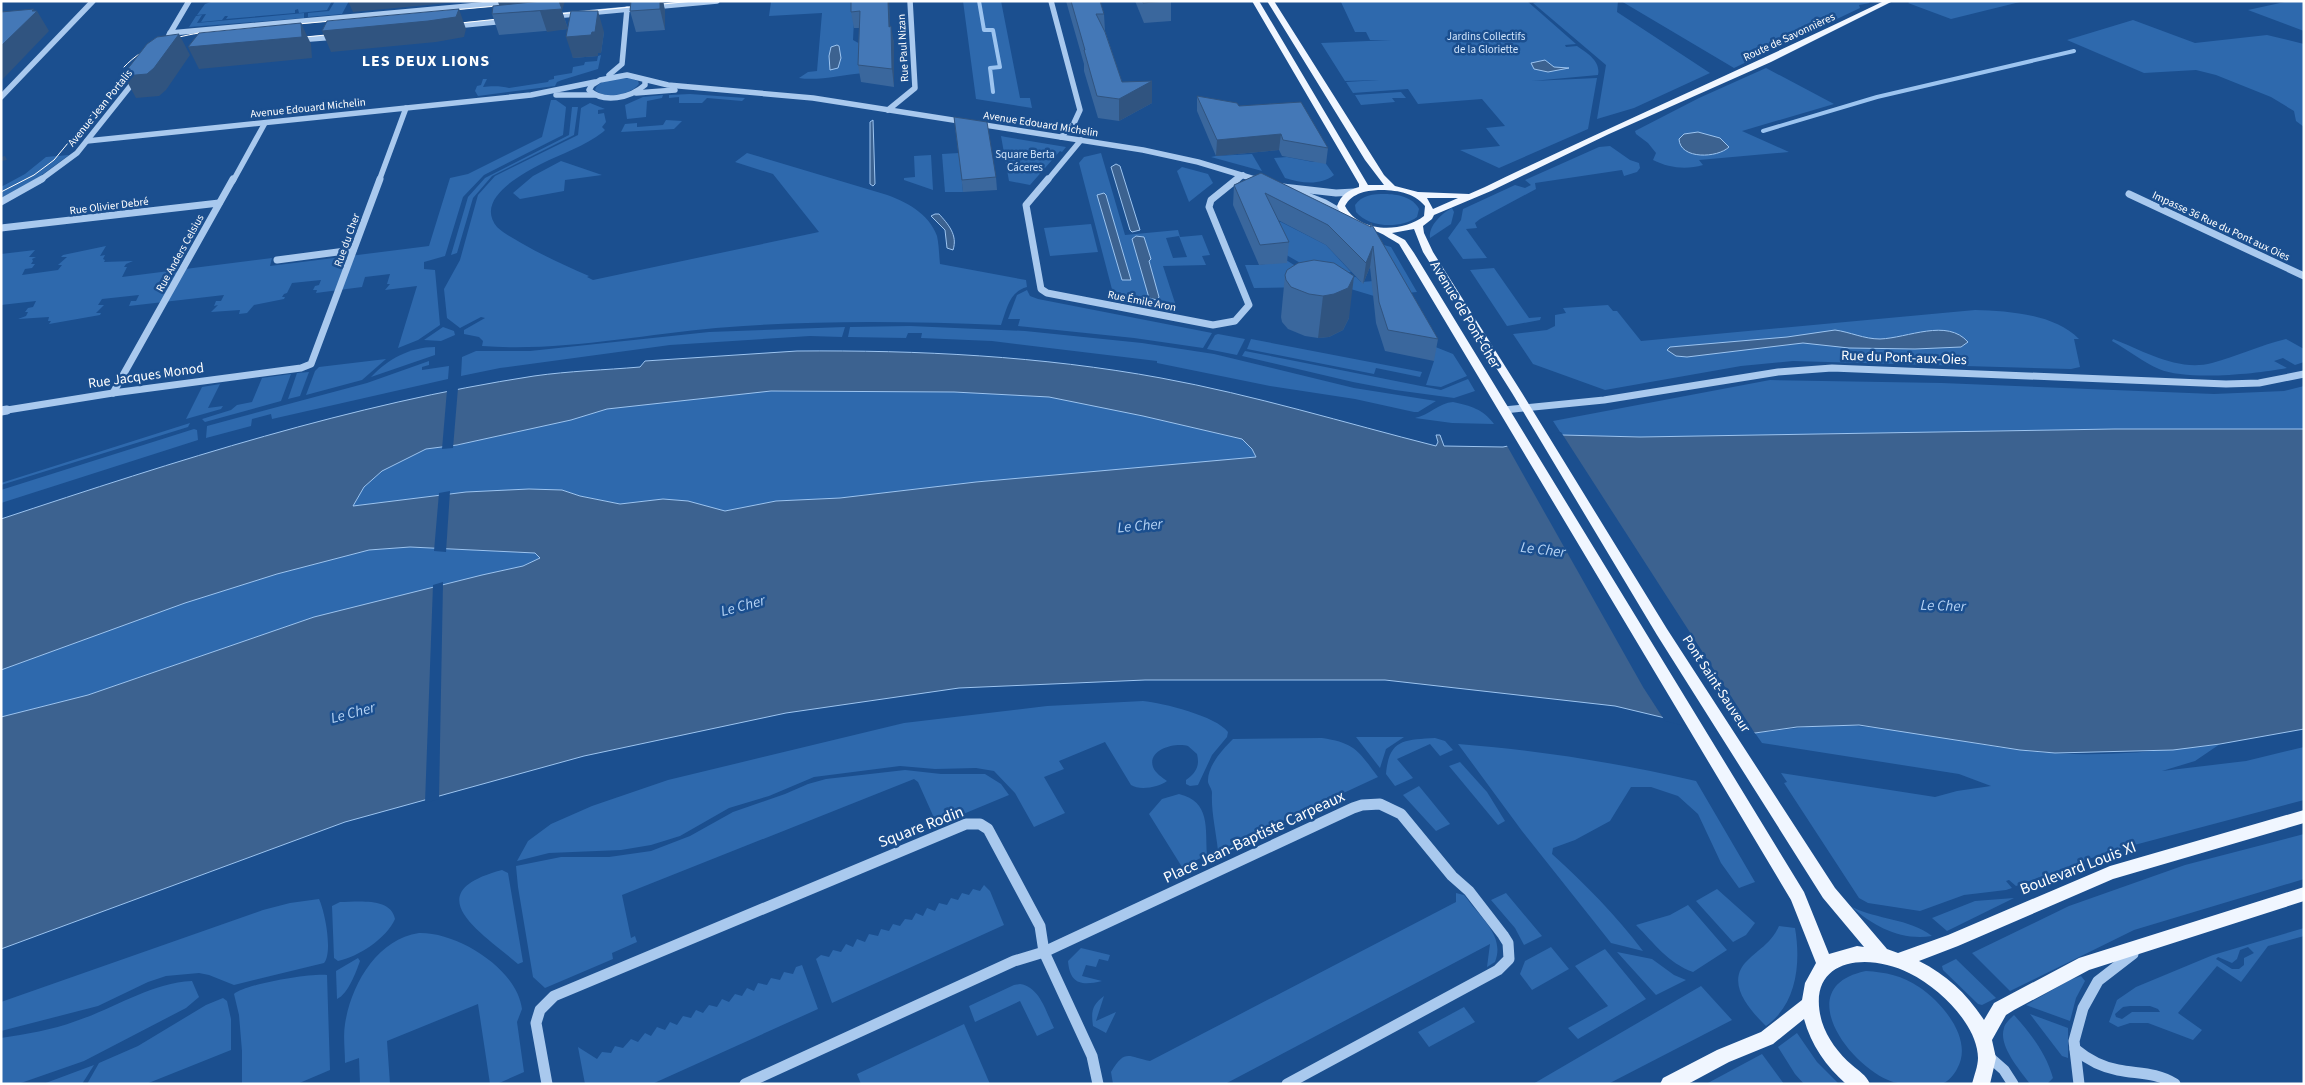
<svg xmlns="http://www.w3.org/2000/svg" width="2305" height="1085" font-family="'Source Sans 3',sans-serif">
	<rect width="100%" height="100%" fill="#1b4f8f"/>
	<g fill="#2e69ad" fill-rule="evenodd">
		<path d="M214,1H332L327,10L299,13L298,9L295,10V13L226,19L228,16H225L222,20L201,22L206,14L197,15L205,4Z"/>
		<path d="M335,1H349L342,14L308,17V13L329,11Z"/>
		<path d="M855,1L853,40L862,45L863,73C843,75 817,81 799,78L808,72L817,71L822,13L769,16L771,2Z"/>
		<path d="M963,1H1001L1020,98H1030L1032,108L976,99Z"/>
		<path d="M1356,1H1527L1576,44L1565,45L1566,47L1577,46C1587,53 1601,61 1598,75L1532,81L1597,78L1588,129L1499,168L1460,150L1500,146L1486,128L1505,126L1482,99L1418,104L1408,89L1353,93L1346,82L1379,80L1345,81L1321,43L1391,40H1370L1366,32H1355L1341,2Z"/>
		<path d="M1543,1H1618L1617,12L1710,73L1634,108L1597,119L1606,65L1533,3Z"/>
		<path d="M1621,1H1868L1870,3L1859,5L1860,8L1734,68Z"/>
		<path d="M1911,1H2024L1951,19L1908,3Z"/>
		<path d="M2289,1H2304V31L2248,10Z"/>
		<path d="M304,13V18L189,27L196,16L202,15L197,23Z"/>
		<path d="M2133,20L2195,43L2267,35L2304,44V127L2296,121L2294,111L2271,97L2216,75L2196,70L2144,73L2067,40Z"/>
		<path d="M601,55L598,69L562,80L557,82L555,86L478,96L475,91L477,86L481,85L483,79H487L483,87C491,86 502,86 509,88L548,82L549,80L554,79V76L572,73L573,67L584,65L585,62L597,61L598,56Z"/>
		<path d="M1766,68L1834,104L1742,131L1789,152L1699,160L1703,165C1686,170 1669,168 1653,160L1656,153L1648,143L1636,134L1635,131L1699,98Z"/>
		<path d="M629,78L638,81L639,84C630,95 606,100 595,90C599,78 618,79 629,78Z"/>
		<path d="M1401,92L1406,98H1392L1395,102L1361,105L1355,95Z"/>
		<path d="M690,94L745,98L742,101L707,98L702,103H679V97L669,98V95Z"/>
		<path d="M663,95L662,98L647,101L646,117L627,119L625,105L643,97Z"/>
		<path d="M551,100H556L566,107L563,135L484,175L463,197L445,256L424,262V269L435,270L440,325L418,340L398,348L417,286L385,290L390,284H387L390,274L365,277L362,287L316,293L317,290H313L315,286L319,285L321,280L292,283L287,293L284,294L282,297H285L284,299L254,305L247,313L239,314L240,310L211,312L218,305L214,306L216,301H221L224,295L129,306L131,301H136L139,295L102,299L98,305H104L96,313H101L100,315L49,324L51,321H48L49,317L18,319L26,316L28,312H25L28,308L33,307L36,301L1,305V254L35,250L29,257H36L32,259L33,261L31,264H35L32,268L25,269L22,275L58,270L62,265H58L67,257H61L63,255L106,246L100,256L105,255L103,259L105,260L104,262L133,261L126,264L124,267H127L122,277L272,258L270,266L429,246L450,178L468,174L542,137Z"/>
		<path d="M590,103L605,109L598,110V114L604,113L606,122L602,127L605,130L603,132C585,146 561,154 541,164C522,174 474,199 497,227C504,234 515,239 523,244C544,256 566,266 589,276L587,277L593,280L819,232L773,174L735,162L747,153L884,194C905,201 929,213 937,236C939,245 939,255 940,264L1026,280L1027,287C1009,292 1007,309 1001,325C906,321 811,320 716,328C640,335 559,352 482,346L483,341L479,337L464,334V330L485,318L481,317L460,328L447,318L444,289L460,260L478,195L495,176L578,135L581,108Z"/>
		<path d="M572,107H578L574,135L492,176L473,198L457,253L451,255L468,197L485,178L569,135Z"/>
		<path d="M666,120L682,121L674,129L621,132L625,124L637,123V127L663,125Z"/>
		<path d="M1001,136L1006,137L1066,147L1062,152L1060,151L1030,185L1009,181Z"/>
		<path d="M1610,146L1630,160L1639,163L1640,168L1637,172L1624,176L1622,170L1535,183L1536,189L1480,219L1475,223L1477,228L1466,229L1487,258L1463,259L1448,238L1461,220L1463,209L1515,185L1525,188L1531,185L1525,180L1599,147Z"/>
		<path d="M959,153L963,192H945L942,154Z"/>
		<path d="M1101,153L1125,235L1178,230L1180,237L1202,235L1210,255L1202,256L1206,265L1163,266L1177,309L1114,297L1079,163L1084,157ZM1179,236L1187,257L1173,258L1166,238Z"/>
		<path d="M1252,154L1262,171L1211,157L1216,156Z"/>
		<path d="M69,155L39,177L1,198V187L25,174L46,157Z"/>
		<path d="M931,155L933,190L904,180V178L915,177L914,156Z"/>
		<path d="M1287,157L1313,162L1324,161L1334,175C1320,186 1301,183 1285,178L1274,158Z"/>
		<path d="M561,161L602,175L565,180L564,191L520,199L513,193L533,176Z"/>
		<path d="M1182,167L1208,174L1213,183L1189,202L1177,171Z"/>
		<path d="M1385,194C1397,194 1413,197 1419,209L1417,217C1401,229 1369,228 1356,212L1355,205C1362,195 1373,194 1385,194Z"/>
		<path d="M1452,208L1454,212L1451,224L1430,238C1428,226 1442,213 1452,208Z"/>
		<path d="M1281,222L1326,245L1351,272L1328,279L1283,253L1269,223Z"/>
		<path d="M1091,224L1098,252L1050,256L1044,228Z"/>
		<path d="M1348,235L1391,247L1417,292L1374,296L1334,284L1341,279L1356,277L1361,282L1387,280L1371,249Z"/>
		<path d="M1286,260L1320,281L1309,287L1254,288L1245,265H1260Z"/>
		<path d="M1494,268L1529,318L1541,317L1540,320L1507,326L1470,270Z"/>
		<path d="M1027,290L1030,296L1038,299L1212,333L1203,348L1134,338L1018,326L1020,319H1008L1017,295Z"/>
		<path d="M1608,305L1613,311H1617L1641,341L1975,310C2009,311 2054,314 2079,339H2074L2080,367L2071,369L1793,361L1741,366L1605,390L1533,364L1513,334L1547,330L1555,326V315L1566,313L1563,308Z"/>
		<path d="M910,326L1025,331L1142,343L1214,354L1354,388L1436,401L1418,412H1414L1355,399L1270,386L1157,363V361L992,341L921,338L922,333H908L906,338L848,337L850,327Z"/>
		<path d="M443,327L454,331L455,335L441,341L424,340Z"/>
		<path d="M845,327L842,337L810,336L670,345L500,368L461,376L462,357L476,351H530L709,332Z"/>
		<path d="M1218,334L1245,339L1237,355L1207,349L1215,335Z"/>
		<path d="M1251,339L1422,372L1420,377L1376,368L1374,374L1247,349Z"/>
		<path d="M2113,339C2144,351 2178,372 2212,363C2237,356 2261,345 2286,339L2304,349V362L2295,365L2283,358L2274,361L2287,368C2256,374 2187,381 2159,369C2143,362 2128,350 2112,341Z"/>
		<path d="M1423,342L1453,354L1467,376L1441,387L1426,385L1434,361Z"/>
		<path d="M435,347V355L371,377C388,359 410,347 435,347Z"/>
		<path d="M1245,351L1441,390L1468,379L1475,391L1454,398L1395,390L1353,382L1242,356Z"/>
		<path d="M386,359L362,380L306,395L315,371L319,367Z"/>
		<path d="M429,361V365L422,367V370L449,366L448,379L272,419L271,414L252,419L251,426L206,438L207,426L367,383Z"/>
		<path d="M309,372L300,396L288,399L297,373Z"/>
		<path d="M291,374L281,401L205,422L202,419L231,410L237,405L252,402L262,378Z"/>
		<path d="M1770,380L1942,383L2214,394L2284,391L2304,386V429H2114L1640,437L1562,435L1553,421Z"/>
		<path d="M220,384L208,408L223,406L221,409L186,419L202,387Z"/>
		<path d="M771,391L954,392L1049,397L1143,416L1242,439L1252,449L1256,458L976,482L840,498L776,501L725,511L663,499L620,504L580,496L562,490L466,492L353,506L364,487L382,471L426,449L457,445L571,420L607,409L701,397Z"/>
		<path d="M1453,402C1471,406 1483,409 1494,424L1452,423L1415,418C1429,415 1439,403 1453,402Z"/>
		<path d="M190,423L188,427L1,485V483Z"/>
		<path d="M194,429L197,430L198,440L1,503V490Z"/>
		<path d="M410,547L535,553L540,558L523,566L482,575L314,617L88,695L1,717V670L184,603L277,574L369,550Z"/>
		<path d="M1143,701C1163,703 1216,716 1228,732L1227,737L1212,755L1198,785L1190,786L1186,784V780C1196,773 1200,766 1197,754L1188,746C1176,742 1147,749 1153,767C1155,773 1163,778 1167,781C1159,787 1140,791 1131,785L1105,742L1059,761L1064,769L1044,777L1065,813L1034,827L1015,793L994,771L976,768L935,769L900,766L814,777L769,796L729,808L680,836L651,845L621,850L549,853L517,861L528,841L551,824L592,806L668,780L904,723L1047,706Z"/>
		<path d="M1825,725C1890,724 1955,742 2020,750C2086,759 2154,752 2220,744L2195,761L2162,771L2246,761L2304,747V800L2108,852L2016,886L2009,880L2006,881L2012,888L2006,890L1964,895L1920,911L1868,903L1859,898L1784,783L1787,782L1781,773L1935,797L1957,791L1991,786L1959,774L1762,743L1755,733Z"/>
		<path d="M1356,737H1404L1386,749L1380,768Z"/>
		<path d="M1322,738C1356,743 1359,752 1378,777L1218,851C1216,831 1211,812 1212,793C1212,789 1209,786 1208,782C1207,766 1223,749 1233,739Z"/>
		<path d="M1435,738L1445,741L1453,750L1440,756L1430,744L1397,759L1413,778L1395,786L1386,774C1389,739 1404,740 1435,738Z"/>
		<path d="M1458,744C1538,750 1618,763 1696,781L1755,882L1739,888L1721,863L1698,814L1678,796L1651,787H1631L1610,821L1575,840L1553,848L1552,854C1585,884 1616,915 1643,951L1611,943L1522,831Z"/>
		<path d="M1460,762L1487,792L1505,821L1498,825L1449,766Z"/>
		<path d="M905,770L941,774H985L1001,784L1009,795L956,817L954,812L935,820L918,782L914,779L622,895L631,938L635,936L637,942L612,953L613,959L545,988L533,977L518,887L516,866L561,857H609L651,851L690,836L733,812L785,794L808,784L826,779Z"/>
		<path d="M1419,786L1450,824L1436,831L1403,795Z"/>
		<path d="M1179,794C1211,802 1205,828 1207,855L1182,867L1149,814L1162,799Z"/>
		<path d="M2304,834V879L2134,930L2010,991L1972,953L2069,906L2185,865Z"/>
		<path d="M502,870L508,873L523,962L518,964C482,933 415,893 502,870Z"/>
		<path d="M984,885L990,891L1004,925L832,1003L816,959L821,955L829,957L833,950L841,952L846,944L853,947L857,939L865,942L869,934L878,936L881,929L889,931L893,924L900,926L905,919L912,920L916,913L923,916L927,908L935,911L939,903L947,905L951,898L958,900L962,893L969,895L973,889L980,891Z"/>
		<path d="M1717,889L1755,923L1746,935L1733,942L1696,901Z"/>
		<path d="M1456,893L1464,895L1468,900C1482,919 1505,937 1495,962L1487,967L1490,944L1225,1084H1113L1111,1072C1125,1049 1127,1056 1150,1061L1456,902Z"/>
		<path d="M1506,893L1542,936L1524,945L1515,928L1491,900Z"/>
		<path d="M2014,898L1947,931L1932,918L1975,901Z"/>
		<path d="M319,899C325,912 333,952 324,963L234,985L209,975L199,973L166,976L148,982L98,1006L1,1031V1002L263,910L290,903Z"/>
		<path d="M340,902C357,902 391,897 395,919C387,938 358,957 338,961L334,958L332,906Z"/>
		<path d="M1688,905L1727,950L1693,972C1668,963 1654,943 1636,925L1670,915Z"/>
		<path d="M1852,907C1878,920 1908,918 1932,936C1902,941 1874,927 1852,907Z"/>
		<path d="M1779,926L1795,928C1801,963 1797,1004 1766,1026C1751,1011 1726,985 1745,963C1757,950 1771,944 1779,926Z"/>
		<path d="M2304,928V936L2268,946L2241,982L2217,966L2178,1013L2202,1030L2193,1040L2148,1023H2130L2118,1027L2109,1022L2117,1000L2136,987L2213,955ZM2248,947L2254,953L2244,958V965L2239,969H2232L2216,959L2218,957L2232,963L2237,959L2240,950ZM2130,1006H2150L2158,1009L2160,1012H2132L2122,1019L2116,1017L2115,1014L2123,1007Z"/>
		<path d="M419,933C458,932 517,969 522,1009L517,1022L524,1072L497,1084H490L478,1004L387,1041L390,1084H360L359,1058L345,1063C345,1050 343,1036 345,1024C351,985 377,939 419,933Z"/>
		<path d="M1551,947L1569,969L1532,990L1520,974L1525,961Z"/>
		<path d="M1081,948L1110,955L1108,961L1099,959L1096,967L1086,965L1082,976L1102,981C1081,986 1070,984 1068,961Z"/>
		<path d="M1605,949L1646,999L1578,1039L1568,1028L1608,1006L1575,966Z"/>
		<path d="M1617,952L1652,959L1674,975L1686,980L1656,995Z"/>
		<path d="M358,958L360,961C356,972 348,994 337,999L336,971Z"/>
		<path d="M1956,959L1996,998L1982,1005L1978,1004L1943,970L1942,966Z"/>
		<path d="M802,965L818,1009L652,1084H585L578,1047L597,1059L602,1052L611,1053L615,1046L623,1048L631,1039L638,1042L645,1033L651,1036L657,1027L665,1030L670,1022L677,1025L683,1016L691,1018L696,1010L703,1013L709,1005L717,1007L722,999L729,1002L735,994L742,996L747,988L754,991L758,983L767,985L771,978L780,980L784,972L793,974L796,967Z"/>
		<path d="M1866,971C1885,972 1903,976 1919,987C1943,1003 1974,1040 1957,1069C1954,1075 1948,1082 1941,1084C1935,1085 1928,1084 1922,1084C1910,1084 1899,1085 1888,1080C1846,1062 1792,986 1866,971Z"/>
		<path d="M327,975L330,1070L297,1084H242V1051L239,1015L234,994C245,984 311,973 327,975Z"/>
		<path d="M2081,976L2085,981L2076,998L2070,1021L2026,1005L2070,980Z"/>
		<path d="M192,981L199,997L186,1008L84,1061L18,1084H1V1038C26,1034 52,1030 76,1021C116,1008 150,983 192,981Z"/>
		<path d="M1020,984C1040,987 1046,1012 1054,1028L1037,1036L1020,1001L975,1022L969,1006L1014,985Z"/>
		<path d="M1701,986L1732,1020L1608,1084H1533Z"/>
		<path d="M1104,996L1096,1021L1116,1012L1106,1033L1093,1026C1091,1011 1092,1005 1104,996Z"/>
		<path d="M223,998L227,1001L231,1019V1050L146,1084H87L99,1063L138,1046L206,1005Z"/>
		<path d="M1464,1007L1475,1022L1429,1047L1418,1032Z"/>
		<path d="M2030,1014L2068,1028V1058L2062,1056Z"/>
		<path d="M2014,1015C2031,1034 2046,1053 2053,1078L2047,1084H2030C2020,1070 1998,1046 2004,1028C2005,1023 2010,1019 2014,1015Z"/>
		<path d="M964,1024L990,1084H861L857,1074Z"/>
		<path d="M1797,1033L1817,1062L1839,1084H1804L1795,1074L1778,1047Z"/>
		<path d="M1762,1054L1784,1084H1706Z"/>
		<path d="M94,1065L82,1084H43Z"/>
	</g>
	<g fill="#3c6290" stroke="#9cc4f0" fill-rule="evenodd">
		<path d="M837,45L839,46L841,58L838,68L830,70L829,56L831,47Z"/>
		<path d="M1545,60L1554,67L1569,68L1548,72L1534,69L1531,63Z"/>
		<path d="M873,120L875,184L873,186L870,184V122Z"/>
		<path d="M1698,132L1720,138L1729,147C1718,158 1680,160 1679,139L1684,134Z"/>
		<path d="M1116,164L1120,166L1140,230L1132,232L1130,230L1111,167Z"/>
		<path d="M1104,193L1106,195L1131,280H1122L1097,195Z"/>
		<path d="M935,214H939C948,224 958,235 953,250L947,248L945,230L931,216Z"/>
		<path d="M1136,236L1144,237L1151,259L1149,261L1159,297L1157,300L1149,298L1132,239Z"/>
		<path d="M1835,330C1850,332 1864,339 1880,339C1908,338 1947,318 1968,342L1961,347L1915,349L1849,348L1803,343L1687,357L1676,356L1667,350L1670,347L1787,337Z"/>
		<path d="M797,351C919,350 1041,356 1161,378C1254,395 1345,423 1436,446L1438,442L1436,435H1440L1444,446L1503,447L1562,435L1640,437L2114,429H2304V729L2220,744L2173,750L2055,753L2020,750L1859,725L1797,727L1755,733L1707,728L1615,706L1385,680H1145L959,688L786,713L584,756L345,822L1,949V717L88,695L314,617L482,575L523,566L540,558L535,553L410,547L369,550L277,574L185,603L1,670V519C176,461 351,404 534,376C569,371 605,370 640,367L645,361ZM771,391L954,392L1049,397L1143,416L1242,439L1252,449L1256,457L976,482L840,498L776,501L725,511L688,501L663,499L620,504L580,496L562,490L529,489L466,492L353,506L364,487L382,471L426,449L457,445L571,420L607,409Z"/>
	</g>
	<g fill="#1b4f8f">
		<path d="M458,388L453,448L442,449L447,390Z"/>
		<path d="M1561,432L1756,735L1706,731L1665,721L1643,687L1506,444Z"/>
		<path d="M450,491L446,552L434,551L439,493Z"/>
		<path d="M443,582L439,799L425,803L433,585Z"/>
	</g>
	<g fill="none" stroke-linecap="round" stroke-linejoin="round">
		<g stroke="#9cc4f0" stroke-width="4">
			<path d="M979,1L984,30H993L1000,67L990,68L993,92"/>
			<path d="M1763,131L1877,97L2074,51"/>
		</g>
		<g stroke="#a9c9ee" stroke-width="5.5">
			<path d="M1051,1L1080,110L1074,123L1061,137"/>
			<path d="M554,16L717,1"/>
			<path d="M454,26L506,21"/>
			<path d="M170,33L524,1"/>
			<path d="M169,35L189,1"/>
			<path d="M297,40L336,37"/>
			<path d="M609,75L622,64L627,9"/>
			<path d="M645,81V85C630,98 604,104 589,90L592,85L600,80L627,75L668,85L813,98L1143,150L1198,162L1261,181"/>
			<path d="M636,93L675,90"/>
			<path d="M556,95H595"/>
			<path d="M1,97L93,1"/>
			<path d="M888,110L915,88L910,1"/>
			<path d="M87,141L531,95L595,82"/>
			<path d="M39,181L77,153L136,79"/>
			<path d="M233,181L265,123"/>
			<path d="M379,181L406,108"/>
			<path d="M1047,181L1081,140"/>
			<path d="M1236,181L1243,175"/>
		</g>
		<g stroke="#a9c9ee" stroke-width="7">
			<path d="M1048,179L1026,205L1041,289L1047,293L1213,325L1235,321L1249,305L1209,207L1211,200L1237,179"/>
			<path d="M1256,179L1262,181"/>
			<path d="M1283,187L1336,193L1354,192"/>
			<path d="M1300,193L1325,203L1346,215"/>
			<path d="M2129,194L2304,276"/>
			<path d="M1,202L42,179"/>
			<path d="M1,228L219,203"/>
			<path d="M277,260L353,250"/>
			<path d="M113,393L233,179"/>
			<path d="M1504,410L1604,400L1778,372L1832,368L2226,384L2259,383L2304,374"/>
			<path d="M1,411L113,393L301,368L311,364L380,179"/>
		</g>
		<path stroke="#a9c9ee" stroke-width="9" d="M1,411L7,410"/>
		<g stroke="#a9c9ee" stroke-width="11">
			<path d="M2075,1049C2087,1059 2102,1067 2118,1070C2138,1074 2156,1072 2175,1084"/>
			<path d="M1987,1055L2004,1070L2013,1084"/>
			<path d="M547,1084L536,1023L540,1010L554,996L966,824H980L988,829L1040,926L1044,952L1014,961L745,1084"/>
			<path d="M1098,1084L1092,1056L1044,952L1353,808L1362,805L1380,804L1401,814L1452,876L1469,891L1503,935L1508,943L1509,959L1498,970L1287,1084"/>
			<path d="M2079,1084L2074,1041L2083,1008L2098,981L2133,954"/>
		</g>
		<path fill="#f0f6ff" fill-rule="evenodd" d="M1252,1H1259L1368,185H1384L1365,160L1267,1H1274L1384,175L1395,186L1418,192L1469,194L1485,187C1617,123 1752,65 1884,1H1893L1771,62L1609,134L1491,191L1434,215L1432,219L1423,226L1424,233L1433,252L1522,393L1667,629L1835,888L1887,949L1898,953L1948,935L2110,866L2304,810V823L2113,879L1958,946L1919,961C1947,975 1967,994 1984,1020L1994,1003L2079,958L2304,887V901L2089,970L2014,1010L2006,1015L1992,1040L1996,1058L1990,1084H1972C1974,1076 1978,1066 1978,1058C1978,1046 1972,1032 1965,1022C1952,1002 1931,984 1909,973C1866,951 1804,959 1822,1022C1827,1038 1839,1054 1852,1065C1859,1071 1866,1075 1870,1084H1846C1826,1066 1811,1045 1804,1019L1773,1044L1729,1062L1688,1084H1660L1663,1078L1717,1050L1761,1032L1802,1000L1805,983L1816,963L1791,900L1399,244C1392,240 1385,235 1378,232C1357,225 1347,228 1337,206C1341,195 1348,190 1359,187V184ZM1378,190C1396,190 1413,192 1425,206L1424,216C1402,233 1359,233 1345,206C1352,193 1365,191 1378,190ZM1427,198H1458L1433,209ZM1414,229L1423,252L1512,393L1657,635L1823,898L1864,947L1857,946L1829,954L1804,892L1414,253L1405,240L1392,233Z"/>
		<g stroke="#fff" stroke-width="1">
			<path d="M548,15L694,1"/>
			<path d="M451,24L508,18"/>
			<path d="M294,38L337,34"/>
			<path d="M124,67C145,45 170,38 199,33L508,5"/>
			<path d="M1,192L34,175L54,160L129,69L137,63"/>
		</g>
	</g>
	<g fill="#3a679d">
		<path d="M631,1H663L665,11V30L636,32L630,11Z"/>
		<path d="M851,1H889L890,27L894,43V87L861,82L858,65L859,28H854L851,12Z"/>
		<path d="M1066,1H1100L1104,14L1105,31L1122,82L1152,103L1119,121L1098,118L1084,71V64Z"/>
		<path d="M1135,1H1171V21L1144,23Z"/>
		<path d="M499,5L562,11L568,29L604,32L601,53H598V56L573,58L568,29L499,35L492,14Z"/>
		<path d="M1197,96L1239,106L1328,148L1326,164L1282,156L1279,150L1216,156L1197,111Z"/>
		<path d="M954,117L996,177L997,190L963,192Z"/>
		<path d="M1261,173L1370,227L1371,223L1438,339L1434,361L1385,351L1376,323L1370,267L1363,284L1326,245L1278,220L1289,242L1287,263L1259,265L1233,205L1234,185Z"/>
		<path d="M1298,263L1349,318L1343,330L1329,337L1318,338L1305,336L1288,329L1282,322L1281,317L1285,275Z"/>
	</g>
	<g fill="#305480">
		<path d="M348,1H469L353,12Z"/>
		<path d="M510,1H565L562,11L568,29L547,32L540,11L502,13L498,2Z"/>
		<path d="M660,1H663L665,11V30L660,9Z"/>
		<path d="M888,1H889L891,43L889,27Z"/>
		<path d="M34,9L35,12L37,11L49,31L1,81V46Z"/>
		<path d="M459,9L466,29L464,37L436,42L331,52L322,31Z"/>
		<path d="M598,11L604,32L601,53H598V56L573,58L566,37Z"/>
		<path d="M301,23L311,44L312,58L199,69L188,47Z"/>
		<path d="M891,26L894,43V87L892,69Z"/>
		<path d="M179,34L190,55L166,90L159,96L136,98L124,76H129L126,71L128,70Z"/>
		<path d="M1152,81V103L1119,121V99Z"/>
		<path d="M1281,134L1279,150L1216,156L1217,140Z"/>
		<path d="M5,156L7,160L1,161V157Z"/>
		<path d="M1373,246L1370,267L1363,284L1366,263Z"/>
		<path d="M1354,276L1349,318L1343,330L1329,337L1318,338L1323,296Z"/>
	</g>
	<g fill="#4478b7" stroke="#305480">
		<path d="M542,1H559L562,9L492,14L493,6Z"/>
		<path d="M631,1H660V9L630,11Z"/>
		<path d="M851,1H888L889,27L891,26L892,69L858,65L860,11L851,12Z"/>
		<path d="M1071,1H1100L1104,14H1096L1105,32L1122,82L1152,81L1119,99L1097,96L1084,50H1085Z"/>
		<path d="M1143,1H1165L1143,3Z"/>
		<path d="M34,9L32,11H37L1,46V12Z"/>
		<path d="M459,9L456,17L428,21L322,31L327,21Z"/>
		<path d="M571,11H598L595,32H592L591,35L566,37Z"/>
		<path d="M301,23L302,37L188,47L199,33Z"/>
		<path d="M179,34L154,68L147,74L124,76L128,70L126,71L147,44L157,37Z"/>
		<path d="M1197,96L1237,103L1239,106L1301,102L1328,148L1283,140L1281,134L1217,140Z"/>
		<path d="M954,117L987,122L996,177L962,180Z"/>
		<path d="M1261,173L1371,227V223L1438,339L1388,330L1379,302L1373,246L1366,263L1328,225L1265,193L1289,242L1260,245L1234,185Z"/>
		<path d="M1314,260L1334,263L1354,276L1348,288L1334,294L1323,296L1309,294L1291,287L1286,280L1285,275L1287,270L1298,263Z"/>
	</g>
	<g text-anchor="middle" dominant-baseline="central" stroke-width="5" stroke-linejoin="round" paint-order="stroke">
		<g font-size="11" fill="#cfe3fa" stroke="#1b4f8f">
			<text x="1486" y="36">Jardins Collectifs<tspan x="1486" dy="13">de la Gloriette</tspan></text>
			<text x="1025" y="154">Square Berta<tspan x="1025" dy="13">Cáceres</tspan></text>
		</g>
		<g font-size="11" fill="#fff" stroke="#1b4f8f">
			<text transform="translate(1789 37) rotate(-25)">Route de Savonnières</text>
			<text transform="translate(903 48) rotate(-93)">Rue Paul Nizan</text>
			<text transform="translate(100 108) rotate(-51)">Avenue Jean Portalis</text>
			<text transform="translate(308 108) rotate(-6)">Avenue Edouard Michelin</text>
			<text transform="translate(1041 124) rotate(9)">Avenue Edouard Michelin</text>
			<text transform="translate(109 206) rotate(-7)">Rue Olivier Debré</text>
			<text transform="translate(2221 226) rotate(25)">Impasse 36 Rue du Pont aux Oies</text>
			<text transform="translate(347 240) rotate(-70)">Rue du Cher</text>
			<text transform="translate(180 253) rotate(-61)">Rue Anders Celsius</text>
			<text transform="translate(1142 301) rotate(11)">Rue Émile Aron</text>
		</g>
		<g font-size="14" fill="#fff" stroke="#1b4f8f">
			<text transform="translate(1465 315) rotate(59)">Avenue de Pont-Cher</text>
			<text transform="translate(1904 358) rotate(2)">Rue du Pont-aux-Oies</text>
			<text transform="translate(146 376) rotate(-8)">Rue Jacques Monod</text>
			<text transform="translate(1716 684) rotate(57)">Pont Saint-Sauveur</text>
		</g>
		<g font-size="15" font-style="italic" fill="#b5d3f5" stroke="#1b4f8f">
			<text transform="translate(1140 526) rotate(-5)">Le Cher</text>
			<text transform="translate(1543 550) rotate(7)">Le Cher</text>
			<text transform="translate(743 606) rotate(-15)">Le Cher</text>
			<text transform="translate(1943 606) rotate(2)">Le Cher</text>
			<text transform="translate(353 713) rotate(-15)">Le Cher</text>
		</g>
		<g font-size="16" font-weight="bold" letter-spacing="1" fill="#fff" stroke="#1b4f8f">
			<text x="426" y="61">LES DEUX LIONS</text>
		</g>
		<g font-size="16" fill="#fff" stroke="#1b4f8f">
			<text transform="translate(921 827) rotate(-21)">Square Rodin</text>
			<text transform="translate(1254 837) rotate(-25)">Place Jean-Baptiste Carpeaux</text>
			<text transform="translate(2078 868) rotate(-21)">Boulevard Louis XI</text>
		</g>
	</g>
	<rect width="2305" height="1085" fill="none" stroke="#ffffff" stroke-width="5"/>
</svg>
